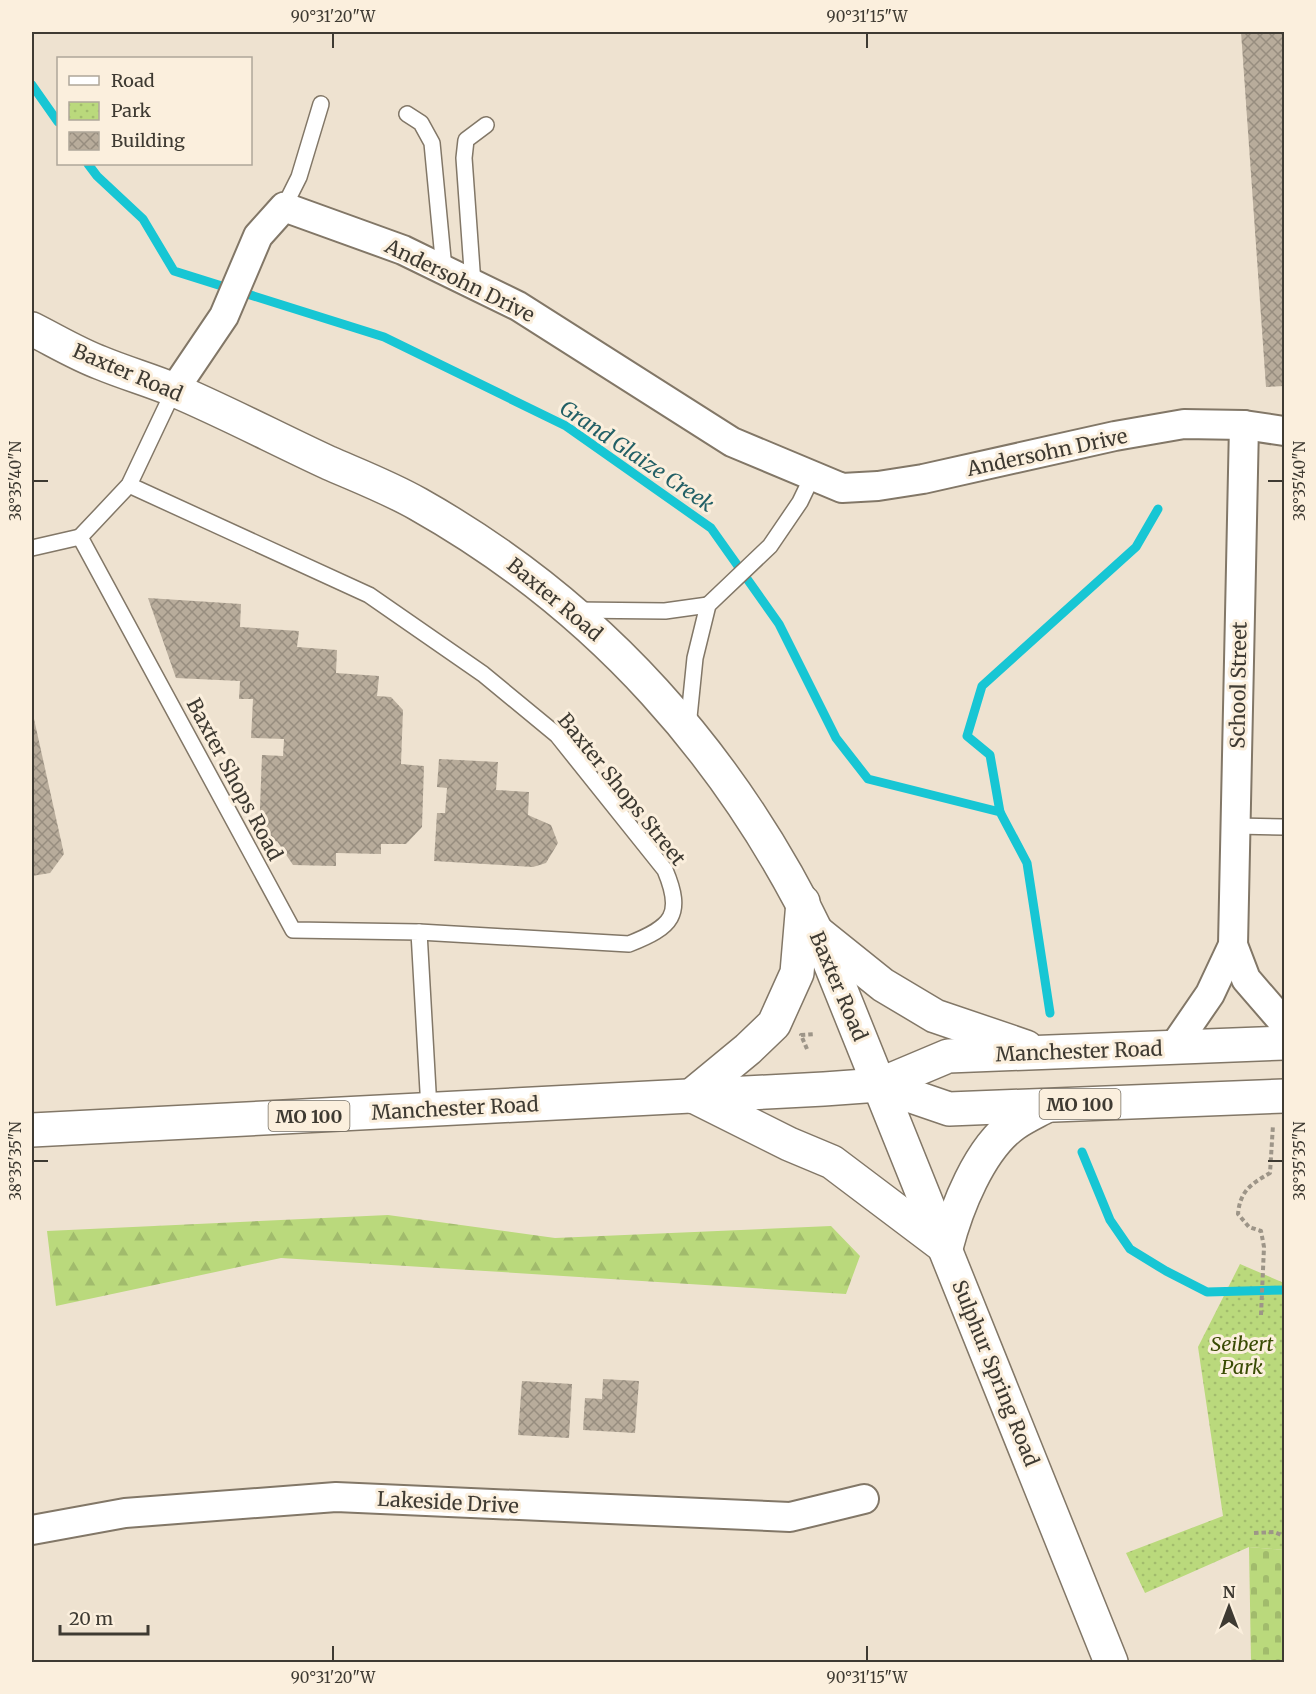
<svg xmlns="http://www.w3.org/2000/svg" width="1316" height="1694" font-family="Merriweather,serif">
	<defs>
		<pattern id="forest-firs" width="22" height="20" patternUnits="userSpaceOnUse" patternTransform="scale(1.5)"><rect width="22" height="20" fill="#bad97c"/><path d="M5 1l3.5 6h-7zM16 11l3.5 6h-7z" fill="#a1bb6c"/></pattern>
		<pattern id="cemetery-stones" width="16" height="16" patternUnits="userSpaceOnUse" patternTransform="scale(1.5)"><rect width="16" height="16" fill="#bad97c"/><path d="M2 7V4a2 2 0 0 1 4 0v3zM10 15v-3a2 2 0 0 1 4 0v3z" fill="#a1bb6c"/></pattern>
		<pattern id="park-dots" width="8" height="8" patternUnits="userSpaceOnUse" patternTransform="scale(1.5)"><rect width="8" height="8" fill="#bad97c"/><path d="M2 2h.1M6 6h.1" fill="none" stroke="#a1bb6c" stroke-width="1.8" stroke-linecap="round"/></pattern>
		<pattern id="building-cross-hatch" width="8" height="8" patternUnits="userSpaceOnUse" patternTransform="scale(1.5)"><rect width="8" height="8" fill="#b8ac9b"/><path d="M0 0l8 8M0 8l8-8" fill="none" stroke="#978d7f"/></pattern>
	</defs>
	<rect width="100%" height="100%" fill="#eee2d0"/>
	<path fill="url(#forest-firs)" d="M388,1215L555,1238L831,1226L860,1256L846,1294L281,1258L56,1306L47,1231Z"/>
	<path fill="url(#cemetery-stones)" d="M1249,1547L1284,1550V1662H1251Z"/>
	<path fill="url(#park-dots)" d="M1240,1264L1284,1283V1550L1249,1547L1145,1593L1126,1553L1223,1516L1198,1347Z"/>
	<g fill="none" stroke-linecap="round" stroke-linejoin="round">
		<g stroke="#17c6d4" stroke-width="9">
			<path d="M32,85L58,122"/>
			<path d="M88,164L97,176L143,219L174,271L384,337L566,426L711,528L779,624L836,738L868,779L1000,812L1027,863L1050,1013"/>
			<path d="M1000,812L990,755L967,736L982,686L1136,547L1158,509"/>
			<path d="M1082,1152L1110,1220L1130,1249L1166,1271L1207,1292L1284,1290"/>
		</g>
	</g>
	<g fill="url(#building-cross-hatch)">
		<path d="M1241,32H1284V386L1266,387Z"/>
		<path d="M148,598L241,604L240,627L299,631L297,647L337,650L336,673L379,676L377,696L391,697L403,710L401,764L424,766L422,827L406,844H381V854L336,853V866L293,865L277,841L267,847L259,834L262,755L283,756L284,739L251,738L253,699H239L240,681L176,678Z"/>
		<path d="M32,710L64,854L50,873L32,876Z"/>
		<path d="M439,759L498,762L496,790L529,792L528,815L551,825L558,843L546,863L533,867L434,861L437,813H445L447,788L437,787Z"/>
		<path d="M603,1379L639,1381L635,1433L583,1430L585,1398L602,1399Z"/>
		<path d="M522,1381L572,1384L569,1438L518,1435Z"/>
	</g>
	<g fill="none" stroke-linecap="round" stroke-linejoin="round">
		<g stroke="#827767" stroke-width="18">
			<g id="lane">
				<path d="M407,114L421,123L432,143L444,269"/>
				<path d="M284,207L299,177L321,104"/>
				<path d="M473,284L464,158L466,140L486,125"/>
				<path d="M174,390L129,485L80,537L293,930L419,932L429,1109"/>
				<path d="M129,485L369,595L483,674L557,735L665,870C684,915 672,927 629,944L419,932"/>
				<path d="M32,548L80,537"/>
				<path d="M574,610L665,611L708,605"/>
				<path d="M688,727L695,658L708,605L770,546L800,502L812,477"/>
				<path d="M1235,826L1284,827"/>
			</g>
		</g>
		<g stroke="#827767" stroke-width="32">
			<g id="street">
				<path d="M174,390L224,316L258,236L284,207L403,250L518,306L732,442L842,488L878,486L923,479L1115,436L1184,424L1244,425L1284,431"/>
				<path d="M1233,945L1246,979L1284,1023"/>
				<path d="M1173,1048L1210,994L1233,945L1244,425"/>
				<path d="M32,1530L125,1513L336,1497L790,1517L864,1499"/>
			</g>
		</g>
		<g stroke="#827767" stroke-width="36">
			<path id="secondary" d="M32,329C54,340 77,354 101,363C125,373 150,380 174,390C226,412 277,439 329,463C359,476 390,488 418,504C599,606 733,757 822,943L1111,1662"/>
		</g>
		<g stroke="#827767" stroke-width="36">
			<g id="highway">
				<path d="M817,932L883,985L935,1016L1026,1047"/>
				<path d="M879,1085L949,1109L1284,1096"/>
				<path d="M691,1096L748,1049L774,1024L797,973L803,902"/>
				<path d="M693,1096L789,1144L832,1162L946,1248C956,1209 979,1149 1014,1124C1024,1117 1035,1112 1046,1106"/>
				<path d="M32,1130L824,1089L879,1085L948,1056L1284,1043"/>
			</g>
		</g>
		<g stroke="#9d9588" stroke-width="4" stroke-dasharray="4.5 3" stroke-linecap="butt">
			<path d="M807,1049L801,1035L815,1034"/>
			<path d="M1261,1315L1264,1247L1261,1231L1249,1227L1238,1214C1240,1191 1251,1184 1270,1173L1273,1125"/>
			<path d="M1254,1533L1274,1532L1284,1536"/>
		</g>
		<use href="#lane" stroke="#fff" stroke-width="15"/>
		<use href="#street" stroke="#fff" stroke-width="28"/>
		<use href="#secondary" stroke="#fff" stroke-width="33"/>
		<use href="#highway" stroke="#fff" stroke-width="33"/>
	</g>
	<path fill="none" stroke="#3e3a32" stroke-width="2" d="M333,33V48M867,33V48M33,481H48M1268,481H1283M33,1161H48M1268,1161H1283M333,1646V1661M867,1646V1661"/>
	<g text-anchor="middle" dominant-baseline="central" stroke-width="6" stroke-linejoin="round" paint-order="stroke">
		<g fill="#fbefdd" stroke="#777065" stroke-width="1.5">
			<rect x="1039.5" y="1089" width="81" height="30" rx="4.5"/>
			<rect x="268.5" y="1101" width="81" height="30" rx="4.5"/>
		</g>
		<g font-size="18" font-weight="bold" fill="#3e3a32">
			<text x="1080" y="1104">MO 100</text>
			<text x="309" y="1116">MO 100</text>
		</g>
		<g font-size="20" fill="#3e3a32" stroke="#fbefdd">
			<text transform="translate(460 280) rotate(26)">Andersohn Drive</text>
			<text transform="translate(128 372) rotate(23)">Baxter Road</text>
			<text transform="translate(1047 452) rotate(-12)">Andersohn Drive</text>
			<text transform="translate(555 599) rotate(40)">Baxter Road</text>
			<text transform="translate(1238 685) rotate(-89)">School Street</text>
			<text transform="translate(235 779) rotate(62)">Baxter Shops Road</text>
			<text transform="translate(622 789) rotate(51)">Baxter Shops Street</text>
			<text transform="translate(839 986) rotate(67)">Baxter Road</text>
			<text transform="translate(1079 1051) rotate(-2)">Manchester Road</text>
			<text transform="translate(455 1108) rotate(-3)">Manchester Road</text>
			<text transform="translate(996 1373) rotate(68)">Sulphur Spring Road</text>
			<text transform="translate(448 1502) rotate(3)">Lakeside Drive</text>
		</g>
		<g font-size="20" font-style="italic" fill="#394b03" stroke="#fbefdd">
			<text x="1242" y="1343">Seibert<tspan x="1242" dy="23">Park</tspan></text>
		</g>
		<g font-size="21" font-style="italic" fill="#236066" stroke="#fbefdd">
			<text transform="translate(637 456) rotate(34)">Grand Glaize Creek</text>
		</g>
	</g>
	<rect width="1316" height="1694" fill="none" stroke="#fbefdd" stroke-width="66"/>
	<rect x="57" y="57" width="195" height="108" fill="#fbefdd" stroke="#afa799" stroke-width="1.5"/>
	<rect x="69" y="76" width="30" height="9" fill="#ffffff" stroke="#afa799" stroke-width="1.5"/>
	<text x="111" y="87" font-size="18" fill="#3e3a32">Road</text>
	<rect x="69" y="102" width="30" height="18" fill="url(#park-dots)" stroke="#afa799" stroke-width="1.5"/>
	<text x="111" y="117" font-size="18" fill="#3e3a32">Park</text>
	<rect x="69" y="132" width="30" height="18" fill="url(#building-cross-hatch)" stroke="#afa799" stroke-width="1.5"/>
	<text x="111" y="147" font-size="18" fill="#3e3a32">Building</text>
	<g transform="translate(1229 1607)" stroke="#fbefdd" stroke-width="4.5" paint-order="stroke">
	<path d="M0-4.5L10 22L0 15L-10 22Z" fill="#3e3a32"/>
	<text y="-9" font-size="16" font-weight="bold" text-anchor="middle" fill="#3e3a32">N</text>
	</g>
	<path d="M60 1625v9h88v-9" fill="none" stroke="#3e3a32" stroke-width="3"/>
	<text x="69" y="1625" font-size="18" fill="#3e3a32" stroke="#fbefdd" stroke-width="4.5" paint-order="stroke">20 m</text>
	<rect x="33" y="33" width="1250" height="1628" fill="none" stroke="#3e3a32" stroke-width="2"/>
	<g font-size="15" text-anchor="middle" fill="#3e3a32">
		<text x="333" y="22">90°31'20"W</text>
		<text x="867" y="22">90°31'15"W</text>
		<text transform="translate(16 481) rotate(-90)" y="5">38°35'40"N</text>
		<text transform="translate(1300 481) rotate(-90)" y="5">38°35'40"N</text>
		<text transform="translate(16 1161) rotate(-90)" y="5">38°35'35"N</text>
		<text transform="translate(1300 1161) rotate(-90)" y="5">38°35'35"N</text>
		<text x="333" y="1683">90°31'20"W</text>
		<text x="867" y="1683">90°31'15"W</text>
	</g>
</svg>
